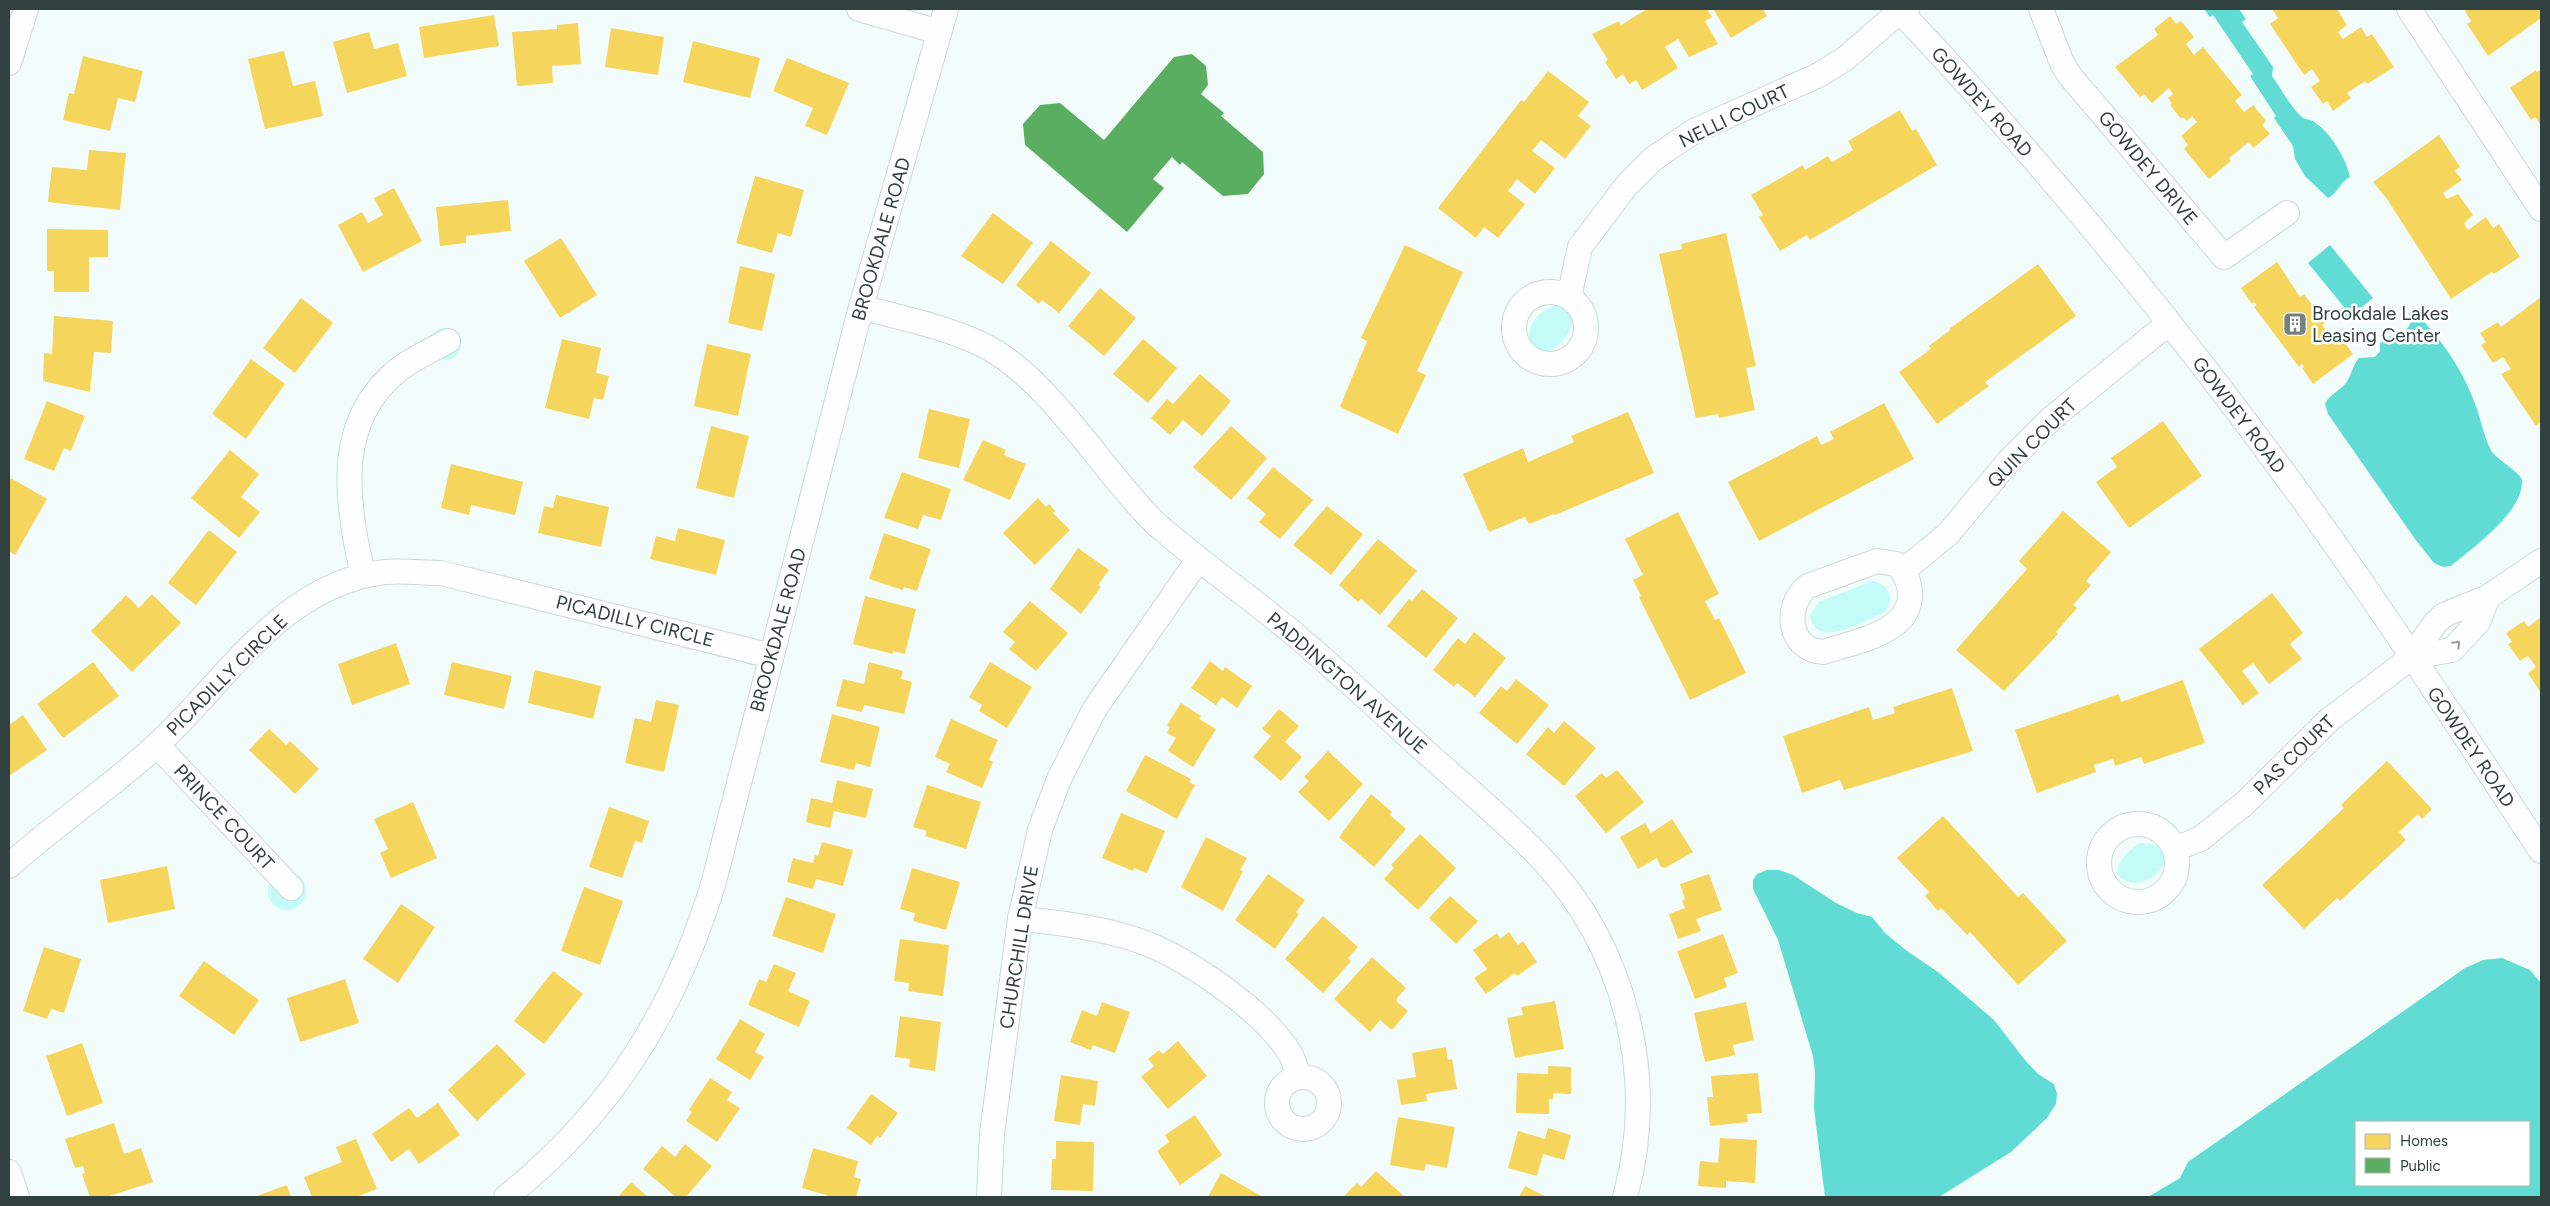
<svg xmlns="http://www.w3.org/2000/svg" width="2550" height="1206" font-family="Figtree,sans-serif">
	<rect width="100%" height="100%" fill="#f2fcfa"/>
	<g fill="#c3fcf6">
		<path d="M1558,305L1567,310L1573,321C1569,338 1559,346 1543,354L1535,350L1529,343C1528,322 1538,311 1558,305Z"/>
		<circle cx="445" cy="344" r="16"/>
		<path d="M1872,581C1889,583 1895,598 1885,612C1865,620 1815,652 1810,615L1819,602Z"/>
		<path d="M2140,843L2159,845L2167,849C2168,873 2136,896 2117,874C2119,858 2128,852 2140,843Z"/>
		<circle cx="287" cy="891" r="19"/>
	</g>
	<g fill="#60dcd4" fill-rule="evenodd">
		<path d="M2204,9H2239L2246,19L2242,22L2273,67L2272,76C2280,87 2293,111 2303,118C2307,120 2311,119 2314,122C2330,131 2347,160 2350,177C2339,183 2338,193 2328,198L2305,176L2295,159L2293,146L2274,118L2276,116L2250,76L2253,74L2213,15L2210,17Z"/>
		<path d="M2330,245L2373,298L2347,319L2340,310L2344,307L2308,263Z"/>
		<path d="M2409,313H2416C2441,339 2461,367 2474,401C2481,418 2483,436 2492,452C2499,461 2521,473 2522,480C2524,512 2473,547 2451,566L2443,567L2434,563L2415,539L2328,414L2325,404C2330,394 2338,392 2345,384C2352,376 2352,366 2359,358L2375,357L2380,351V343L2397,332H2404C2411,325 2412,322 2409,313Z"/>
		<path d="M1767,870H1779L1793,875L1836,903L1857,913L1872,917L1885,933L1907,951L1938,972L1994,1020L2025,1060L2038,1074L2054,1084L2057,1094L2056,1104L2047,1118L2011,1152L1939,1197H1825L1814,1108L1815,1073L1813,1056L1778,940L1753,889V880L1757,874Z"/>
		<path d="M2502,958L2530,970L2541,983V1197H2148L2180,1178L2188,1162L2465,968L2483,960ZM2529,1122V1185H2356V1122Z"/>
	</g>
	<g fill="#f6d55c">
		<path d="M1647,9H1707L1712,17L1705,21L1718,44L1689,57L1678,39L1665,47L1678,68L1642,90L1636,80L1629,84L1623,74L1616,79L1605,62L1608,60L1592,34L1619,21L1621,25Z"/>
		<path d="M1713,9H1763L1767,16L1731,38Z"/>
		<path d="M2272,9H2337L2347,25L2338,32L2343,39L2361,27L2367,37L2372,34L2394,67L2367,84L2365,81L2347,93L2351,98L2333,111L2327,101L2323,104L2311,87L2320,81L2312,69L2304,75L2270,24L2278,18Z"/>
		<path d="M2468,9H2541V18L2488,56L2467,24L2471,21L2465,11Z"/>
		<path d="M494,15L499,46L424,58L419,27Z"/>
		<path d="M2170,16L2176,24L2181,21L2194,37L2186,44L2194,55L2203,47L2242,95L2235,101L2244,112L2253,105L2266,121L2262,125L2270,134L2253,148L2249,142L2229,158L2231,161L2209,179L2184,149L2188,145L2181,136L2197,122L2192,116L2187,121L2183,117L2181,119L2170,105L2172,103L2168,98L2173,94L2169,88L2152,103L2144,94L2140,97L2115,67L2158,35L2154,29Z"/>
		<path d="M578,23L581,64L552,66L553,83L517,86L512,32L557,29V25Z"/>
		<path d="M611,28L664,37L658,75L605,67Z"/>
		<path d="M369,32L374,49L398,43L407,76L347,93L333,42Z"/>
		<path d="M693,41L760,58L750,98L683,82Z"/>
		<path d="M284,51L293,86L315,81L323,116L265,129L248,59Z"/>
		<path d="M83,56L143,71L135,102L118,98L110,131L63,120L69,93L74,94Z"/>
		<path d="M787,58L849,83L827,135L805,126L813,108L773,91Z"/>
		<path d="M2536,70L2537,72L2541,70V126L2535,117L2531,120L2510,88Z"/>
		<path d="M1548,71L1589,102L1578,116L1591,126L1565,159L1541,140L1532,151L1555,168L1535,194L1517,179L1508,191L1525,204L1498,238L1484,227L1476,238L1438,208L1521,100L1524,102Z"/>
		<path d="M1900,110L1912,131L1916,129L1937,165L1810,240L1807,235L1780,251L1759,217L1763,215L1751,195L1803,165L1805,170L1828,156L1832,162L1853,150L1848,141Z"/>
		<path d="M2439,135L2460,167L2455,171L2462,180L2443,193L2447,199L2458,194L2473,215L2464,223L2468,230L2486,217L2493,228L2499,224L2520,257L2494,274L2492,272L2451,299L2387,199L2373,182Z"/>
		<path d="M89,150L126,153L120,210L48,202L52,167L87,170Z"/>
		<path d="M755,176L804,190L791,237L778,233L772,253L736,243Z"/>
		<path d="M394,188L422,241L363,272L338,225L362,212L368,223L383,215L374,198Z"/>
		<path d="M508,200L511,231L466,236V243L440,246L436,207Z"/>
		<path d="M993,213L1033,243L1003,284L961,256Z"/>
		<path d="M47,229L108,230V257H89V292H54V271H47Z"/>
		<path d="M1726,233L1756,366L1746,368L1755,410L1719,418L1718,414L1696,418L1659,254L1682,249L1681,244Z"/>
		<path d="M561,238L597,295L560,318L524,261Z"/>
		<path d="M1051,241L1091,273L1059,313L1042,300L1039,304L1016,285Z"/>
		<path d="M1405,245L1463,272L1417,371L1426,375L1398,434L1340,407L1367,341L1361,338Z"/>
		<path d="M2277,262L2300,297L2304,294L2325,323L2322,325L2336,343L2342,339L2353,354L2313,384L2302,368L2304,367L2302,364L2299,367L2254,307L2257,305L2254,302L2252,304L2241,288Z"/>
		<path d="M2038,264L2076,316L1985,382L1989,386L1937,424L1899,372L1931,349L1929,346L1950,330L1949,329Z"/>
		<path d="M740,266L775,274L762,331L728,323Z"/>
		<path d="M1100,288L1136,318L1104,356L1068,326Z"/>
		<path d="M2541,297V422L2536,426L2501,374L2511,369L2503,357L2493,363L2481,345L2486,342L2480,333L2498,322L2501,327Z"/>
		<path d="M301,298L333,323L295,373L263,348Z"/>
		<path d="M54,316L113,321L111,353L94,352L90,392L43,381L44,353L52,354Z"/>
		<path d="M562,339L601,348L596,373L609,376L603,400L594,398L589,419L545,408Z"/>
		<path d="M1143,339L1177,368L1148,403L1113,374Z"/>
		<path d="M707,344L751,354L738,416L694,406Z"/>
		<path d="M251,359L285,384L246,439L212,414Z"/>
		<path d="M1200,374L1231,401L1202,436L1183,420L1170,435L1151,418L1167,399L1173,404Z"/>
		<path d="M47,401L85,416L71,451L64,448L54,471L24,459Z"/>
		<path d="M1884,403L1914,459L1759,541L1728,482L1817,436L1821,445L1834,439L1830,432Z"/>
		<path d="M929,409L970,419L959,468L918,458Z"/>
		<path d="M1628,412L1654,473L1555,515L1554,514L1529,524L1525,517L1489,532L1463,474L1523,448L1528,462L1574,442L1571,436Z"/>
		<path d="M2163,421L2202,476L2129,528L2096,482L2117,467L2111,458Z"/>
		<path d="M711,426L749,436L734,498L696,488Z"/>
		<path d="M1231,426L1267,458L1231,500L1193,467Z"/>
		<path d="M983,440L1006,450L1004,455L1026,464L1010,500L963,480Z"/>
		<path d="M230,450L259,474L241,497L260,512L239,538L191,498Z"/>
		<path d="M451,464L523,482L515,515L471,505L469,515L441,508Z"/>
		<path d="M1273,467L1313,500L1280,539L1259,522L1266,514L1247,498Z"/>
		<path d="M902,472L951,489L941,520L923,515L918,529L884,518Z"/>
		<path d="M11,478L47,499L15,555L9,551V482Z"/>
		<path d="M556,495L609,507L601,547L538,533L544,506L553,508Z"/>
		<path d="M1038,498L1046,507L1049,504L1055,511L1053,513L1070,530L1035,565L1003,533Z"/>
		<path d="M1327,506L1363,534L1331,575L1293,545Z"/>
		<path d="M2063,511L2111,552L2086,581L2091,585L2073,605L2077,608L2056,632L2058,634L2004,691L1956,650L2027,569L2019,561Z"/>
		<path d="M1678,512L1719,594L1705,601L1715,620L1719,618L1746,673L1690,700L1639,597L1641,596L1633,580L1643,575L1625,539Z"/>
		<path d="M678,528L725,540L716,575L650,559L656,536L675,541Z"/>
		<path d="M209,530L237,552L196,605L168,583Z"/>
		<path d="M884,533L931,549L917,591L904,587L903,590L869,579Z"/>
		<path d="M1378,539L1417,571L1380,615L1361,599L1358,602L1339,585Z"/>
		<path d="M1078,548L1109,570L1098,585L1101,587L1081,614L1050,589Z"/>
		<path d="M1422,589L1458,618L1426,658L1387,626L1409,599L1412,601Z"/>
		<path d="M2272,593L2303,633L2290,644L2302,659L2269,684L2253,663L2242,671L2259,693L2243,705L2199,649Z"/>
		<path d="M152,594L181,623L132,672L91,631L126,595L139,608Z"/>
		<path d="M865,596L916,609L905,654L893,651V654L853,644Z"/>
		<path d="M1030,601L1068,633L1036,671L1009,649L1015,642L1003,632Z"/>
		<path d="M2541,617V693L2528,673L2536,667L2528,656L2520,661L2508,644L2512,642L2506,633L2524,621L2528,627Z"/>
		<path d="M1474,632L1506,658L1475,697L1457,683L1454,687L1433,670L1458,638L1465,644Z"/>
		<path d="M396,643L410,684L352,705L338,664Z"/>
		<path d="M1210,661L1223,671L1225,667L1252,686L1237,708L1222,697L1216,705L1191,688Z"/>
		<path d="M93,662L119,696L63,738L37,704Z"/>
		<path d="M452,662L512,676L504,709L444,695Z"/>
		<path d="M869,662L903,671L901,679L912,682L904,714L864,705L862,712L836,706L843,679L864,684Z"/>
		<path d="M990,662L1032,687L1007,728L979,711L982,705L969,697Z"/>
		<path d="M535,670L601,686L593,719L528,703Z"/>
		<path d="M1516,679L1549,705L1517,744L1479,713L1501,686L1507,691Z"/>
		<path d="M2183,680L2205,743L2144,764L2141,757L2115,766L2113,759L2094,765L2096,772L2037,793L2015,730L2119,694L2121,702Z"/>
		<path d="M1952,688L1973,751L1844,790L1840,780L1802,793L1783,736L1869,707L1873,720L1895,713L1893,707Z"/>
		<path d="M656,700L679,705L664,772L625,763L635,718L651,722Z"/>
		<path d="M1181,703L1201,716L1199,719L1216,729L1193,767L1168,751L1176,738L1167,733L1170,727L1167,725Z"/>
		<path d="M1279,709L1299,726L1285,742L1302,757L1281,781L1253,757L1271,736L1262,729Z"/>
		<path d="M832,714L880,727L870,767L856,763L854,770L820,762Z"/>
		<path d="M23,715L47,750L9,776V725Z"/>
		<path d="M951,719L998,740L989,760L993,762L982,788L946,772L950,764L935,757Z"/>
		<path d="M1564,721L1596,748L1564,786L1526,754L1548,727L1554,733Z"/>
		<path d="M269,729L286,745L290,741L319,769L295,794L249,750Z"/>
		<path d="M1328,751L1363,784L1329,821L1298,792L1309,781L1304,777Z"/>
		<path d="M1145,755L1191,779L1189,782L1195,785L1177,819L1126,791Z"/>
		<path d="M2387,761L2432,809L2422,819L2418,814L2399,832L2406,840L2340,901L2337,898L2304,929L2262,885L2344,808L2341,805Z"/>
		<path d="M1617,770L1644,802L1606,833L1575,796L1602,773L1606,778Z"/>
		<path d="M837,780L873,789L866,818L834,811L830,828L806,822L811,798L832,803Z"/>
		<path d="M927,785L981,802L966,849L925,836L927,831L913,827Z"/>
		<path d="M1371,794L1392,812L1390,815L1406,829L1374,867L1339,837Z"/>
		<path d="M413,802L437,858L391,878L380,853L388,849L374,819Z"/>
		<path d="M609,807L649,821L642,843L635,841L622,878L589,867Z"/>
		<path d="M1121,813L1165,831L1147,873L1134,868L1133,871L1102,858Z"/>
		<path d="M1943,816L2018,897L2023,893L2067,941L2018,985L1970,932L1967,935L1941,908L1938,911L1925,896L1929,892L1897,858Z"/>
		<path d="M1672,819L1693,852L1665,868L1660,866L1657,858L1638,869L1620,837L1645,823L1651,833Z"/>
		<path d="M1420,834L1456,868L1418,910L1384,879L1394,868L1391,865Z"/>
		<path d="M1206,837L1247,858L1240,870L1243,871L1223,911L1181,887Z"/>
		<path d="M822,842L853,850L843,886L816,879L813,889L787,882L793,858L813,863L815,855L818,856Z"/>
		<path d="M167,866L175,909L108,923L100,880Z"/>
		<path d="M912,868L960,882L946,930L913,921L915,913L900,909Z"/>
		<path d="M1268,874L1305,900L1296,912L1299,914L1275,949L1235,920Z"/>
		<path d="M1709,874L1722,910L1696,919L1701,931L1678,939L1669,914L1685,908L1682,901L1685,899L1680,884Z"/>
		<path d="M584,887L623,901L600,965L561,951Z"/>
		<path d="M1450,896L1478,921L1456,944L1429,918Z"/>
		<path d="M786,897L836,914L823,953L772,936Z"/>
		<path d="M401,904L435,927L398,983L363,959Z"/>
		<path d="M1323,916L1358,947L1348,958L1351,961L1323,993L1285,959Z"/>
		<path d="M1509,932L1518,945L1523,941L1537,962L1517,976L1515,973L1486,994L1474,978L1487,969L1473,950L1497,933L1500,939Z"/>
		<path d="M1723,934L1738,973L1724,978L1727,987L1695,999L1677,951Z"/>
		<path d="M900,939L949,945L943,996L908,991L909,983L894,981Z"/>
		<path d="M44,947L81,959L64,1013L51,1009L47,1019L23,1011Z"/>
		<path d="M1372,957L1406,988L1397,998V1002L1408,1011L1392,1030L1380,1020L1370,1032L1334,999Z"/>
		<path d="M204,961L259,1000L234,1035L179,996Z"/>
		<path d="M774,964L796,973L788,991L810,1001L799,1027L748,1005L759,979L766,982Z"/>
		<path d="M553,971L583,994L544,1044L514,1021Z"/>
		<path d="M345,979L359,1023L300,1042L287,998Z"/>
		<path d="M1555,1001L1564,1049L1515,1058L1507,1018L1523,1015L1521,1007Z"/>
		<path d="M1102,1002L1130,1012L1115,1053L1093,1045L1091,1050L1070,1042L1082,1010L1097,1016Z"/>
		<path d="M1746,1002L1754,1040L1733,1045L1735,1055L1705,1062L1694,1013Z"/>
		<path d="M900,1016L941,1022L935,1071L909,1067L910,1059L895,1057Z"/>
		<path d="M740,1019L765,1034L755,1052L764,1057L750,1080L716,1059Z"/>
		<path d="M1178,1041L1207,1076L1168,1109L1141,1077L1154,1066L1148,1059L1159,1050L1163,1054Z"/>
		<path d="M82,1043L103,1103L67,1116L46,1056Z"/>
		<path d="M497,1044L526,1074L477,1121L448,1090Z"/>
		<path d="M1446,1047L1448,1060L1452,1059L1457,1089L1426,1094L1427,1101L1401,1105L1397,1080L1416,1077L1412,1053Z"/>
		<path d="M1548,1066L1571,1067V1094L1553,1093V1099H1549V1114L1516,1113L1517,1073L1548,1074Z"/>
		<path d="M1758,1073L1762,1113L1747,1114L1748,1122L1710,1126L1707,1097H1713L1711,1076Z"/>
		<path d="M1061,1075L1098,1081L1095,1106L1083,1104L1080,1125L1054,1121Z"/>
		<path d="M710,1078L732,1092L727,1100L740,1108L717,1142L686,1121L692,1112L689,1110Z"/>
		<path d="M871,1094L898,1113L880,1138L877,1136L871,1145L847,1128Z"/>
		<path d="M438,1103L460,1135L419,1164L409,1149L391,1162L372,1134L409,1108L417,1118Z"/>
		<path d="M1195,1115L1222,1155L1180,1185L1157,1151L1169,1142L1165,1135Z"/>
		<path d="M1398,1117L1455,1127L1447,1168L1426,1164L1424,1171L1390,1165Z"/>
		<path d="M114,1123L124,1154L141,1148L153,1182L106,1197H90L82,1174L85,1173L83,1166L75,1168L65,1139Z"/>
		<path d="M1548,1128L1571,1135L1564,1160L1543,1154L1537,1176L1508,1168L1518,1131L1545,1139Z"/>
		<path d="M1720,1138L1757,1140L1755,1183L1726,1181V1188L1698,1186L1700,1161L1718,1163Z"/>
		<path d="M356,1139L377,1189L356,1197H312L304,1177L342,1162L336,1147Z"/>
		<path d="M1056,1141L1094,1142L1093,1191L1051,1190L1052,1159H1056Z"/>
		<path d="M685,1144L712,1166L686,1197H676L643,1169L662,1146L675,1157Z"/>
		<path d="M813,1148L858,1161L854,1177L861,1179L856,1197H833L802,1188Z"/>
		<path d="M1376,1171L1405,1197H1343L1357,1183L1361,1187Z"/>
		<path d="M1221,1173L1263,1197H1208Z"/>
		<path d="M631,1182L648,1197H618Z"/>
		<path d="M287,1185L291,1197H254Z"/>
		<path d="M1525,1186L1547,1197H1519Z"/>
	</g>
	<path fill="#5aae61" d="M1192,54L1206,66L1208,85L1201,94L1224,113L1221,116L1263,152L1264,174L1248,194L1223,196L1182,162L1180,165L1172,157L1153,179L1164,188L1127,232L1025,145L1023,124L1040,105L1060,103L1104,140L1174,57Z"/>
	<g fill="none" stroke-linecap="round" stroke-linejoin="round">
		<g stroke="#cdd9d7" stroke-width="26">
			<g id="minor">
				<path d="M859,9L939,32"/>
				<path d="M1898,9C2043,162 2178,327 2302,498C2385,613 2463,733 2541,851"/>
				<path d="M2041,9L2062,63L2070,76L2224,257L2287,213"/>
				<path d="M2409,9L2541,209"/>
				<path d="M9,63L26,9"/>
				<circle cx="1550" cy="328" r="36"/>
				<path d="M1569,297L1580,247L1627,185L1653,159L1694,131L1819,75L1846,58L1900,11L1907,9"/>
				<path d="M861,307C901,318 943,326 981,344C1047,375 1102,471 1155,523C1200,562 1248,596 1293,633C1339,672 1383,713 1428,754C1466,788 1506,821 1541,858C1626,948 1658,1078 1625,1197"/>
				<path d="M1877,561L1897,564C1916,585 1915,613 1889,628C1871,640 1844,645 1824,652C1788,651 1783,605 1808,586Z"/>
				<path d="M1903,571L1948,534L2008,462L2052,418L2169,323"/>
				<path d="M363,576C349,510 333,434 387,380C403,363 428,352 448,341"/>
				<path d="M2412,657L2452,650L2478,622L2488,597"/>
				<path d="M157,745L291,888"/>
				<circle cx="2138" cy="863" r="39"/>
				<path d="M2175,849L2200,839L2244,804L2330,719L2412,657L2435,623L2444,615L2488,597L2541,561"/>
				<path d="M9,866C56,823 111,788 158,744C226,681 283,583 385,572C403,570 423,573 441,573L771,656"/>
				<path d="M1020,919C1057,922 1105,929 1140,941C1187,958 1265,1011 1291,1055C1294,1061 1296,1069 1299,1076"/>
				<circle cx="1303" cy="1103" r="26"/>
				<path d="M9,1172L17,1197"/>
				<path d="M506,1197C611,1114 676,1008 714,881L861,307L946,9"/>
				<path d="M989,1197L992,1134L1020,919L1040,830L1059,779L1094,710L1198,560"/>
			</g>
		</g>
		<use href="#minor" stroke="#fdfffe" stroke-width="24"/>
	</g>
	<defs><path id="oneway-chevron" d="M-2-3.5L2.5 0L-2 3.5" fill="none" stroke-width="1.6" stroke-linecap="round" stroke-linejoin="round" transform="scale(1.25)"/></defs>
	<use stroke="#97a09e" href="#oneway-chevron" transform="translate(2457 644) rotate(-45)"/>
	<defs>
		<g id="building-square" transform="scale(1.25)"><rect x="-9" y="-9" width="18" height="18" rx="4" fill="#758280" stroke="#fff"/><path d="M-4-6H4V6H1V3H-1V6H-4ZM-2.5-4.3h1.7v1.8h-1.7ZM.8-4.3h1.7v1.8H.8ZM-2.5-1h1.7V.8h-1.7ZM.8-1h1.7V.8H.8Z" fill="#fff"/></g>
	</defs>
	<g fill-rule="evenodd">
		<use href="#building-square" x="2295" y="324"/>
	</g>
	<g text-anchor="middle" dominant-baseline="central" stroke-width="5" stroke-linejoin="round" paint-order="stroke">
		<g font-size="19" fill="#31413f" stroke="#fff">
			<text transform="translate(1982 102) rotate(48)">GOWDEY ROAD</text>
			<text transform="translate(1734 116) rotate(-26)">NELLI COURT</text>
			<text transform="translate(2148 168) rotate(50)">GOWDEY DRIVE</text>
			<text transform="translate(881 239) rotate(-74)">BROOKDALE ROAD</text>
			<text transform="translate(2239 415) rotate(53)">GOWDEY ROAD</text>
			<text transform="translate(2032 443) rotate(-45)">QUIN COURT</text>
			<text transform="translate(635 621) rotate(14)">PICADILLY CIRCLE</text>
			<text transform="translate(778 630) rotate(-75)">BROOKDALE ROAD</text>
			<text transform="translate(227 675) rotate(-45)">PICADILLY CIRCLE</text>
			<text transform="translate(1347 683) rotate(41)">PADDINGTON AVENUE</text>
			<text transform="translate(2471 747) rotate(56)">GOWDEY ROAD</text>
			<text transform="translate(2294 755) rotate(-44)">PAS COURT</text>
			<text transform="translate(224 817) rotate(47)">PRINCE COURT</text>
			<text transform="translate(1019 947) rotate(-81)">CHURCHILL DRIVE</text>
		</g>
		<g font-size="19" fill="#31413f" stroke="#fff" text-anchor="start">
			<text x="2312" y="313">Brookdale Lakes<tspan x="2312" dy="22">Leasing Center</tspan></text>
		</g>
	</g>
	<rect width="2550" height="1206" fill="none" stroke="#31413f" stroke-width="20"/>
	<rect x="2355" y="1121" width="175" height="65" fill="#ffffff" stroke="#adb3b2"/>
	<rect x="2365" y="1134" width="25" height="15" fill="#f6d55c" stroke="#adb3b2"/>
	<text x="2400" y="1146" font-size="15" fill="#31413f">Homes</text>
	<rect x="2365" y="1158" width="25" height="15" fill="#5aae61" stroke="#adb3b2"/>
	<text x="2400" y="1171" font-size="15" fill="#31413f">Public</text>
</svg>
